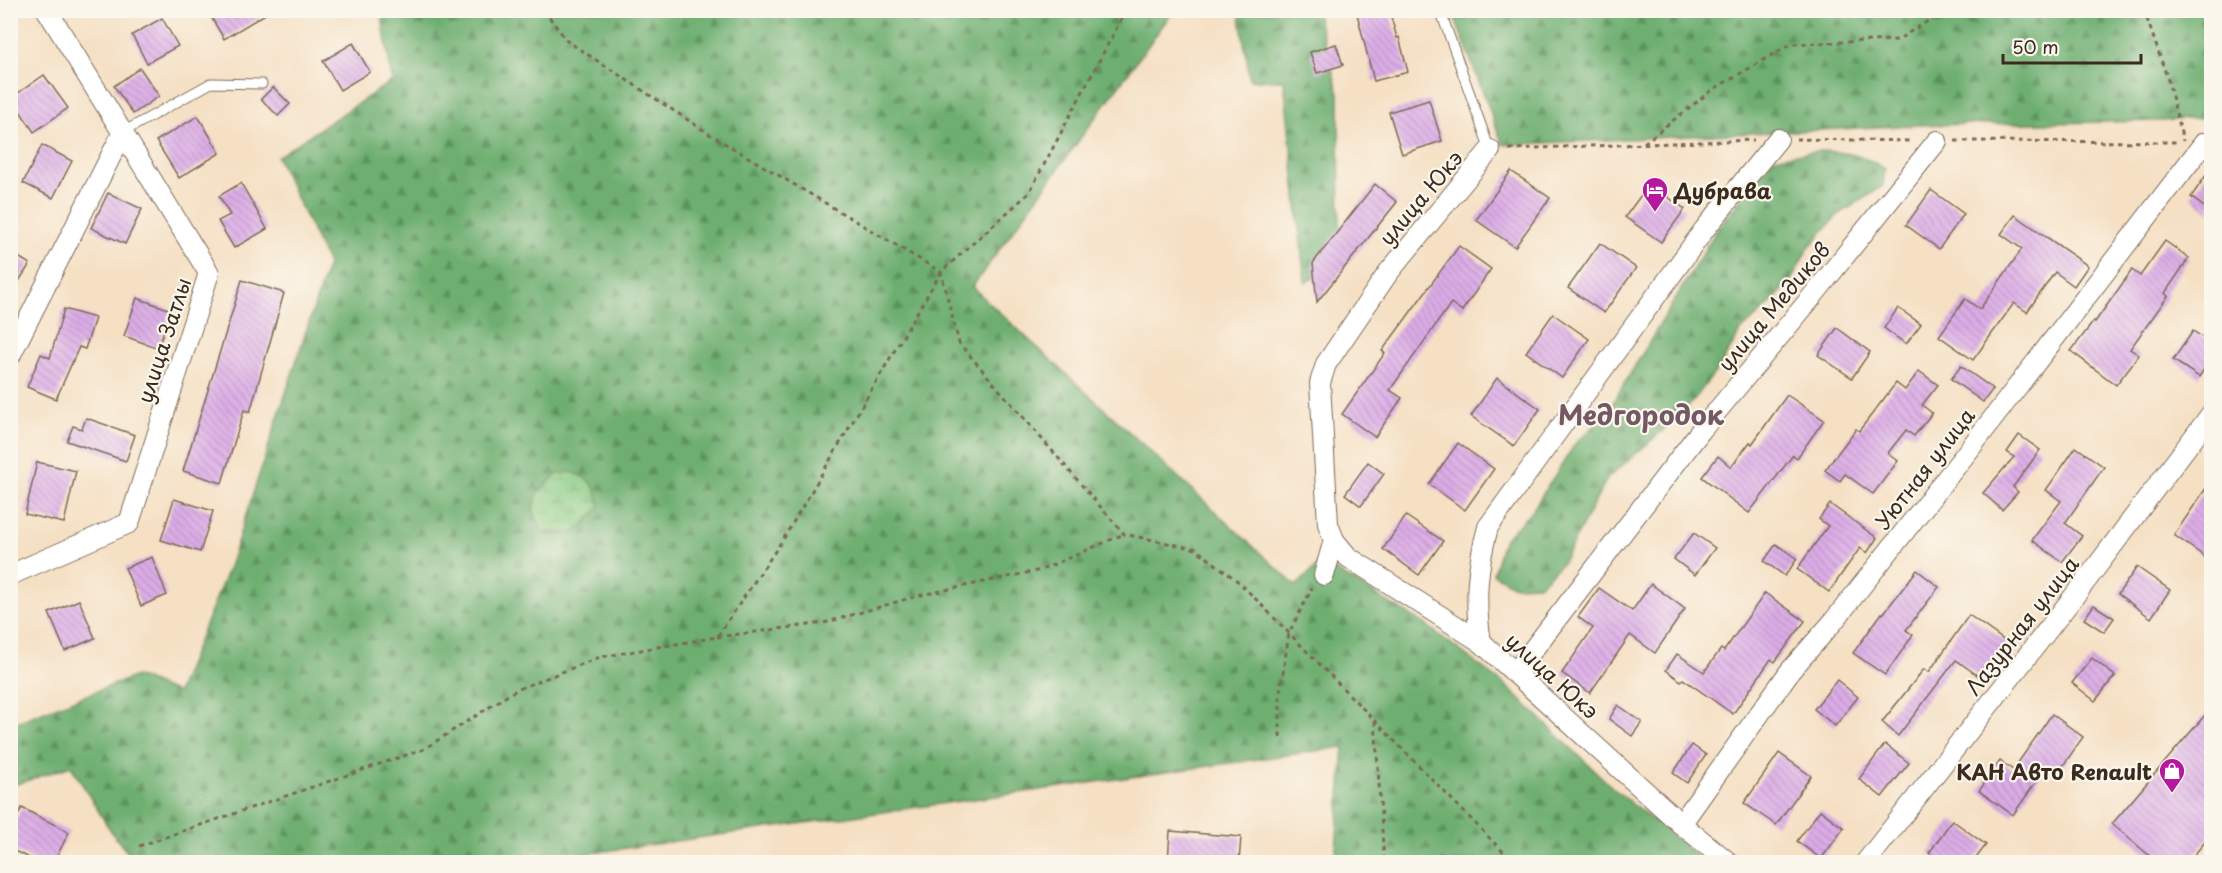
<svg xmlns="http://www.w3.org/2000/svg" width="2222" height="873" font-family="'Playpen Sans',sans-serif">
	<defs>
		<pattern id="forest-firs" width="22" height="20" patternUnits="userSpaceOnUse" patternTransform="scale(1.5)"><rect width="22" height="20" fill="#6eaf71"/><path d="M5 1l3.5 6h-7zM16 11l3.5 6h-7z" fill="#5c8f5c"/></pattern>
		<pattern id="wetland-marsh" width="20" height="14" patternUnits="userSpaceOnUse" patternTransform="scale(1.5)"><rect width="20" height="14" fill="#89cb83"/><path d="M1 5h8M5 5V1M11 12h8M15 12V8" fill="none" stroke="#77ae71"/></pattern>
		<pattern id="building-back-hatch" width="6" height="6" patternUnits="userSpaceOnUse" patternTransform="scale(1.5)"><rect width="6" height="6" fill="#ddade8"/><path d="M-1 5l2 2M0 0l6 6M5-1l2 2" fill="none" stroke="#b48dbb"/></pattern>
	</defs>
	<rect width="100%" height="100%" fill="#fbf7ec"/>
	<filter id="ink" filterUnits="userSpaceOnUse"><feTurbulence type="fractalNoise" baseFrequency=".0167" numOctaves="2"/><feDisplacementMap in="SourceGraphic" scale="12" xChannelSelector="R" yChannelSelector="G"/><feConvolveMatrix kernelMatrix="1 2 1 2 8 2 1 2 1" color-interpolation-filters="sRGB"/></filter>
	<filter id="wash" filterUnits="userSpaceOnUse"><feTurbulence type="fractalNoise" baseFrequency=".008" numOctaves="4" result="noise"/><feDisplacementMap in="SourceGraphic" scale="24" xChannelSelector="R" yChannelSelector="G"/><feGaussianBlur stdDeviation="1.35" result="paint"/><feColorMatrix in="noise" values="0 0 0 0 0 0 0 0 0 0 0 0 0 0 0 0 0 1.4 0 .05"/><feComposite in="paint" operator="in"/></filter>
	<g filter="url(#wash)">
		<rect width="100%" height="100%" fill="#f5e0c4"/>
		<g fill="url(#forest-firs)" stroke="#546c48" stroke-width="1.5">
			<path d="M1174,10L972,287L1296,586L1321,562L1425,624L1504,684L1614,789L1705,862H1335L1344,747L528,862H135L112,833L71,766L11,786V724L136,676L177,693L229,567L328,264L277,157L392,81L381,11Z"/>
			<path d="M1239,11H1316L1339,94L1340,261L1305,283L1284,80H1250Z"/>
			<path d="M1452,11H2211V117L2161,121L1922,125L1503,145Z"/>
			<path d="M1818,151C1846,152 1862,154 1885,169L1883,186L1838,215L1809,247L1790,282L1767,307L1740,332L1720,366L1684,412L1607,479L1563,562L1539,585L1514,586L1493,574L1503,541L1532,511L1575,444L1605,416L1719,226L1774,157Z"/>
		</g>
		<path fill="url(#wetland-marsh)" stroke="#627a50" stroke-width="1.5" d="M572,472C592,479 596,486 600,507L575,533L542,532L533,509L538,492L558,474Z"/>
		<g id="blocks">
			<g fill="url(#building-back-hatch)">
				<path d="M207,10H272L224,39Z"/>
				<path d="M1356,10H1389L1397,38L1399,37L1408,72L1374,81Z"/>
				<path d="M162,18L178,46L147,63L132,35Z"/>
				<path d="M353,43L370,72L340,90L323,61Z"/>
				<path d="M1336,44L1343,65L1317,73L1310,52Z"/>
				<path d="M140,68L159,96L133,114L114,86Z"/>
				<path d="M44,75L68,108L34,132L11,98Z"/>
				<path d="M273,87L290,104L278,116L261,99Z"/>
				<path d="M1429,100L1442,141L1402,154L1389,112Z"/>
				<path d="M198,116L220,153L179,178L156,141Z"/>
				<path d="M42,145L72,161L53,198L23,183Z"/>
				<path d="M2211,168V212L2191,197Z"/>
				<path d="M1511,171L1550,198L1515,247L1476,220Z"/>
				<path d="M241,183L267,229L234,248L218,221L230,215L219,196Z"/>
				<path d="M1375,184L1397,202L1317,302L1313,263Z"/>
				<path d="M1649,184L1685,209L1661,242L1625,217Z"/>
				<path d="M1931,190L1964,214L1939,249L1906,225Z"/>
				<path d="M108,193L142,209L125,244L91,228Z"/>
				<path d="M2015,215L2088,266L2074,286L2055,272L2027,312L2014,303L1973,360L1939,336L1965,299L1980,309L2022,249L2001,234Z"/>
				<path d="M2165,241L2189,258L2165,293L2168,296L2130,349L2139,355L2116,385L2071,351L2094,321L2095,322L2132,270L2140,276Z"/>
				<path d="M1600,243L1636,268L1604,313L1568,288Z"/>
				<path d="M1459,246L1491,269L1462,311L1451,303L1390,390L1402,398L1375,437L1342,414L1385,353L1382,351Z"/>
				<path d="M10,252L30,264L10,295Z"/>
				<path d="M242,280L284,293L250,412L244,410L222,483L183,471Z"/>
				<path d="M137,298L171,310L158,348L124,336Z"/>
				<path d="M1898,308L1921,324L1906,344L1884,328Z"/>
				<path d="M64,309L95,318L85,349L79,347L56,399L27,387L41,354L50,358Z"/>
				<path d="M1553,314L1589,339L1562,378L1526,352Z"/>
				<path d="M1837,328L1870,352L1852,378L1818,355Z"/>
				<path d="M2193,331L2211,343V359L2199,377L2173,360Z"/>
				<path d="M1961,366L1993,389L1983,402L1951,379Z"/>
				<path d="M1919,371L1938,385L1922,405L1932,413L1914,436L1906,430L1888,453L1898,461L1873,494L1845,474L1840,481L1825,470L1856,429L1859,431L1896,383L1905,390Z"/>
				<path d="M1497,378L1540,409L1514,446L1471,416Z"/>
				<path d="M1787,395L1824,420L1797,458L1793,455L1749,513L1702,477L1718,456L1731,467L1750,442L1752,444Z"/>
				<path d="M86,418L135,435L126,461L67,441L73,426L82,429Z"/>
				<path d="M2019,435L2040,450L2013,487L2018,492L2002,510L1983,493L2014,457L2007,452Z"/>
				<path d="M1458,443L1494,469L1465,510L1429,484Z"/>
				<path d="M2076,447L2104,467L2065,523L2082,536L2062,562L2032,540L2061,501L2046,490Z"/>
				<path d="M37,462L76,471L64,523L25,514Z"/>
				<path d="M1368,462L1384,474L1361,506L1345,494Z"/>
				<path d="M2211,481V547L2205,557L2174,535Z"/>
				<path d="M174,499L213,511L200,552L161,540Z"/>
				<path d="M1830,504L1877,538L1867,553L1860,548L1829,592L1797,569L1828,526L1819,519Z"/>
				<path d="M1406,516L1443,541L1419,575L1383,549Z"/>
				<path d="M1694,533L1715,548L1695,575L1674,559Z"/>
				<path d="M1776,544L1797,559L1785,576L1764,561Z"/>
				<path d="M152,557L167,595L141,606L125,568Z"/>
				<path d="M2137,567L2170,590L2151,618L2118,594Z"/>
				<path d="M1917,570L1939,587L1906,630L1913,635L1885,675L1853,653L1882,613L1883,614Z"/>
				<path d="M1651,584L1685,609L1655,653L1630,635L1590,693L1562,673L1593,628L1578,617L1599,588L1632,611Z"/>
				<path d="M1765,593L1805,621L1775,662L1771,659L1733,714L1683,679L1681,681L1666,670L1677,654L1704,672L1721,649L1724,651Z"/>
				<path d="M79,600L95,638L65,651L49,613Z"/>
				<path d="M2094,605L2114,618L2104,632L2084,619Z"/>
				<path d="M1969,615L2009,644L1984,680L1956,660L1898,736L1882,722L1924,669L1929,672Z"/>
				<path d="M2092,658L2115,676L2095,701L2072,683Z"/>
				<path d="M1837,680L1858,697L1835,726L1814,709Z"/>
				<path d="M1618,705L1642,722L1632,736L1609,719Z"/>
				<path d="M2211,708V835L2188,862H2157L2112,824Z"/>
				<path d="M2052,714L2083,737L2056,776L2045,769L2013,815L1979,791L2000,761L2013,770Z"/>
				<path d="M1885,744L1909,763L1882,797L1859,779Z"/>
				<path d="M1692,745L1706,755L1687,783L1673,773Z"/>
				<path d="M1779,753L1811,776L1776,825L1744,803Z"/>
				<path d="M22,808L69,832L54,862H38L10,849V830Z"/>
				<path d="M1820,810L1844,828L1821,859L1797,841Z"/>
				<path d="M1952,820L1986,845L1973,862H1942L1929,853Z"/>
				<path d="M1170,831L1241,837L1239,862H1168Z"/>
			</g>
		</g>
	</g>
	<g filter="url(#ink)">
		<use href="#blocks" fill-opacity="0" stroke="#7c6a58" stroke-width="1.5"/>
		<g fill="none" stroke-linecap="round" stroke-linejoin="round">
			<g stroke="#7c6a58" stroke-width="11">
				<g id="service">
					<path d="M1440,10L1490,150"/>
					<path d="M123,132L211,83L262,84"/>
					<path d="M2208,862L2212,858"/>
				</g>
			</g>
			<g stroke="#7c6a58" stroke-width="22">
				<g id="minor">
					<path d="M1490,150L1388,273L1326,364L1320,383L1328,524L1334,540L1348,557L1481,642L1681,824L1728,862"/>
					<path d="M10,356L123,132"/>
					<path d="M10,575L129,523L209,273L47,10"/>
					<path d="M1324,575L1334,540"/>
					<path d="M1481,642C1474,600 1477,568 1488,527L1704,230L1778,139"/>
					<path d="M1515,673L1702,429L1811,298L1937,141"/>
					<path d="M1681,824L1790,671L1833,622L1968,451L2204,143"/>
					<path d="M1866,862L2079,590L2212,413"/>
				</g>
			</g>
			<g stroke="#7c6a58" stroke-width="3" stroke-dasharray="4.5 4.5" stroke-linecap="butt">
				<path d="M544,10L567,41L711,135L941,272L959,343L1124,534L1196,549L1240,583L1513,862"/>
				<path d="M2144,10L2168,80L2183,141"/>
				<path d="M1796,139L1913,141"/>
				<path d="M1955,141L2180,142"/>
				<path d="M1644,143L1712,90L1791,44L1897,40L1946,10"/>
				<path d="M1509,149L1754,140"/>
				<path d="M717,637L824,623L917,596L1041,570L1124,534"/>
				<path d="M1375,721L1384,862"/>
				<path d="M1280,737V693L1289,633L1312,588"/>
				<path d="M139,846L424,749L516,690L600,657L717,637L784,538L941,272L1029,193L1126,10"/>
			</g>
			<use href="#service" stroke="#fff" stroke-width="9"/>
			<use href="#minor" stroke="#fff" stroke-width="20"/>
		</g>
	</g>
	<defs>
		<g id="hotel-pin" transform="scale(1.35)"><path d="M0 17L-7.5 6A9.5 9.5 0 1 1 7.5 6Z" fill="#b5179e" stroke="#fbf7ec"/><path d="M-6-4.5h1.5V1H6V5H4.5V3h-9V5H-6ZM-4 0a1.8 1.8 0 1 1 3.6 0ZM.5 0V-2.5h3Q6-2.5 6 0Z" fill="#fff"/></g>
		<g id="shop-pin" transform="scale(1.35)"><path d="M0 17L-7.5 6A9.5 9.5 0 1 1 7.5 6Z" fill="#b5179e" stroke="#fbf7ec"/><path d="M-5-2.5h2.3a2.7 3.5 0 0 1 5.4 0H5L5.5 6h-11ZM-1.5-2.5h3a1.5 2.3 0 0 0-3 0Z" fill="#fff"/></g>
	</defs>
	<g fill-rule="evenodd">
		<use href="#hotel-pin" x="1655" y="190"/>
		<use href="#shop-pin" x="2172" y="771"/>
	</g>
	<g text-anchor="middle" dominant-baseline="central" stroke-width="4.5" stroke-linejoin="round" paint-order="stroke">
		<g font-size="21" font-weight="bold" fill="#3b2a1e" stroke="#fbf7ec" text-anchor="start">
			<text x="1674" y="190">Дубрава</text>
			<text x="2152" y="771" text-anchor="end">КАН Авто Renault</text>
		</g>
		<g font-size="21" fill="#3b2a1e" stroke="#fbf7ec">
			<text transform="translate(1420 197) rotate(-50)">улица Юкэ</text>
			<text transform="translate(1773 306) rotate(-50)">улица Медиков</text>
			<text transform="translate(163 340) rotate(-72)">улица Затлы</text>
			<text transform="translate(1924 468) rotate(-52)">Уютная улица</text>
			<text transform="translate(2021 625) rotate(-52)">Лазурная улица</text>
			<text transform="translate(1553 675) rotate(42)">улица Юкэ</text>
		</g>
		<g font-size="27" font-weight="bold" fill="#745865" stroke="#fbf7ec">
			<text x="1641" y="413">Медгородок</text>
		</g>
	</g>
	<rect width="2222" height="873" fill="none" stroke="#fbf7ec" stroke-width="36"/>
	<path d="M2003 54v9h138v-9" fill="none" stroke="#3b2a1e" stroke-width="3"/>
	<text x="2012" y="54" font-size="18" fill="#3b2a1e" stroke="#fbf7ec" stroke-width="4.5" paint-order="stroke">50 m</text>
</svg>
